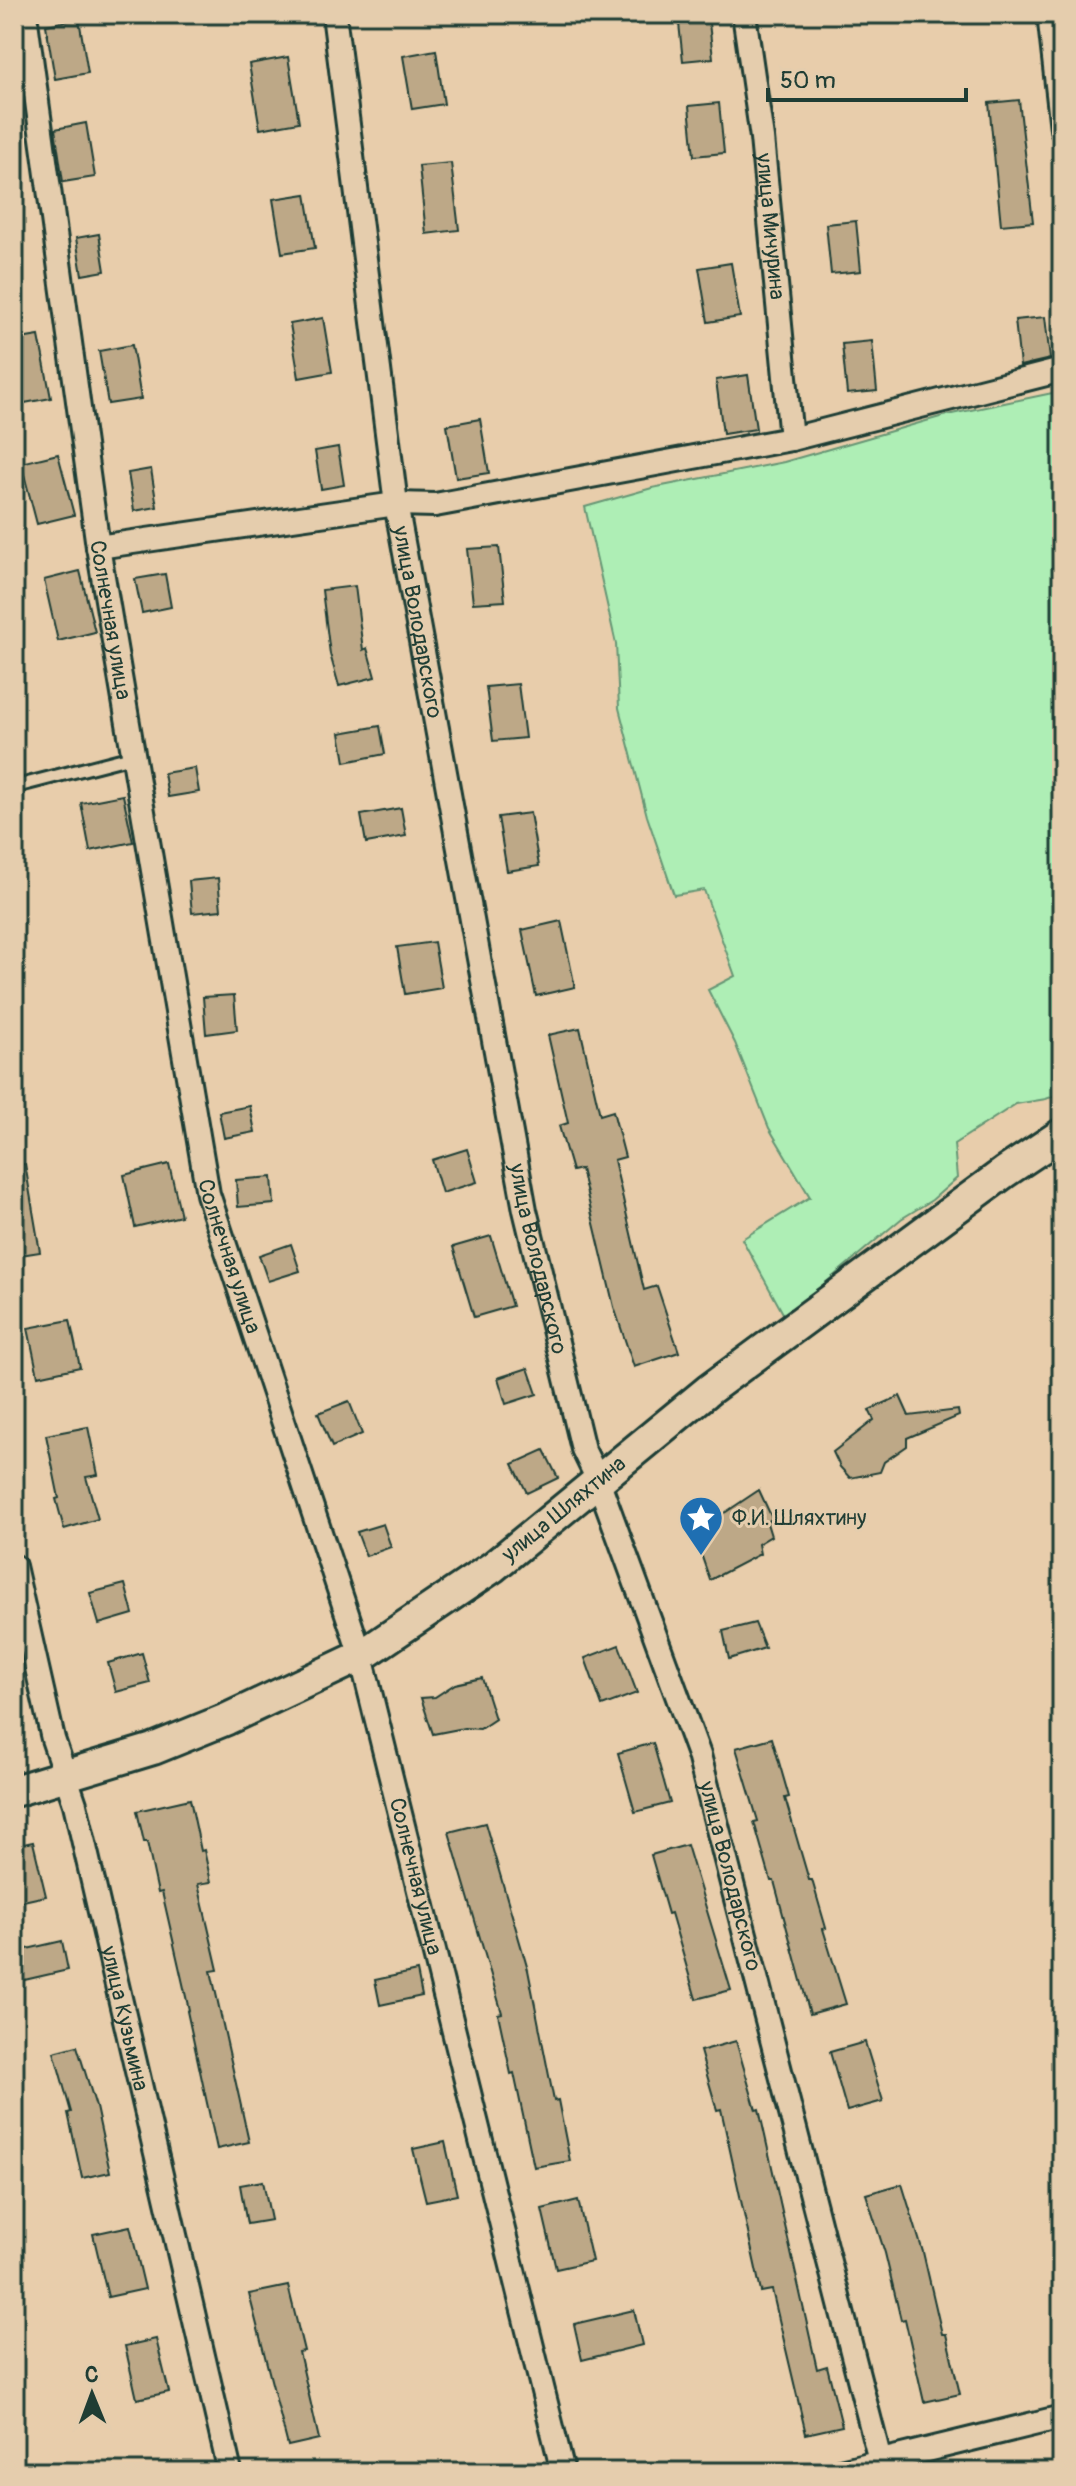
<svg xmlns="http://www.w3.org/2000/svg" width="1076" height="2486" font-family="Pangolin,sans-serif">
	<rect width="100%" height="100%" fill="#e8cdab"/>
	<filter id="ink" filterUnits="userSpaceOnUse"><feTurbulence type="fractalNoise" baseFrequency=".0125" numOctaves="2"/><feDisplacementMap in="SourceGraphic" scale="16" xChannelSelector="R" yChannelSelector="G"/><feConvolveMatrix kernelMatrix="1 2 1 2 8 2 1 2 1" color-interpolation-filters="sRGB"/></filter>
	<g filter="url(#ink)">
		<path fill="#aeeeb5" stroke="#669674" stroke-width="2" d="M1062,391V1093L1046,1099L1016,1104L954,1144L957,1178L932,1200L901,1219L785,1317L742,1239L810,1197L769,1128L735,1043L708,990L735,976L704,890L674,895L647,816L619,708L616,644L585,507L652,488L784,462L947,415Z"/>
		<g fill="#bda887" stroke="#1f3d34" stroke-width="2">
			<path d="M678,14H708L713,58L683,61Z"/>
			<path d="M79,19L88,73L55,79L46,25Z"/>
			<path d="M436,50L444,104L412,109L403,56Z"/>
			<path d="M288,57L299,122L260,129L249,64Z"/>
			<path d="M1019,100L1033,222L1001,225L989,103Z"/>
			<path d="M719,103L724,153L694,156L689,106Z"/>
			<path d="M86,123L95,177L63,182L55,129Z"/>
			<path d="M451,163L459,230L426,234L419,166Z"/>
			<path d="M306,194L315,248L282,253L273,199Z"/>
			<path d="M856,221L861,271L831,274L826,224Z"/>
			<path d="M99,234L105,271L82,275L76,238Z"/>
			<path d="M731,263L740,317L708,322L699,268Z"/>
			<path d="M1045,317L1050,359L1020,366L1015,320Z"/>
			<path d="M323,318L332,372L299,378L290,324Z"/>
			<path d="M39,336L51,398L14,405V340Z"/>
			<path d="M872,341L877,391L847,394L842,344Z"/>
			<path d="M132,345L141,399L108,404L99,351Z"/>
			<path d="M748,375L756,429L723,434L716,380Z"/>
			<path d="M480,419L489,473L456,478L447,425Z"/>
			<path d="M338,447L344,485L321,489L315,451Z"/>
			<path d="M58,454L74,515L37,524L21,463Z"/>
			<path d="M151,469L157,507L134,511L128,473Z"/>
			<path d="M499,547L505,601L473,603L467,549Z"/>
			<path d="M80,571L95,632L58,641L44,580Z"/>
			<path d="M165,574L171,607L142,613L135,579Z"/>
			<path d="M355,586L363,650L367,648L375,677L339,686L330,654L322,590Z"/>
			<path d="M518,684L525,738L493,741L486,687Z"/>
			<path d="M380,726L385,754L345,762L340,733Z"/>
			<path d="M195,768L199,792L168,797L164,773Z"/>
			<path d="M123,795L133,842L90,851L81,803Z"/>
			<path d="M401,808L406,836L366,843L361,815Z"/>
			<path d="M530,813L539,866L507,871L498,817Z"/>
			<path d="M218,878L221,910L192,913L189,881Z"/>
			<path d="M561,921L575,987L536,996L522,930Z"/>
			<path d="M434,942L442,988L405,994L397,947Z"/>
			<path d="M234,995L237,1030L206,1034L203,997Z"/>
			<path d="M580,1028L600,1115L613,1111L625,1157L614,1160L644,1290L657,1286L679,1352L634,1367L614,1307L581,1169L572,1171L559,1126L568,1123L548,1035Z"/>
			<path d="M250,1106L255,1132L224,1138L219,1112Z"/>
			<path d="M467,1149L477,1182L442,1193L432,1160Z"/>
			<path d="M25,1164L40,1252L14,1256V1165Z"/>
			<path d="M169,1164L181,1216L135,1227L124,1175Z"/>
			<path d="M272,1177L274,1204L238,1207L236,1180Z"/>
			<path d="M491,1236L512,1306L474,1317L453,1247Z"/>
			<path d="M291,1244L300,1271L268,1281L259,1255Z"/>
			<path d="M70,1320L80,1367L38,1376L28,1328Z"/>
			<path d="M528,1368L537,1394L506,1404L498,1378Z"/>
			<path d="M900,1396L909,1416L958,1410L959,1416L907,1438V1446L884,1462L880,1472L850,1478L840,1467L833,1452L874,1420L869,1410Z"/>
			<path d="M349,1401L362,1434L332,1447L318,1413Z"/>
			<path d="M88,1427L98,1475L86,1477L98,1519L64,1529L56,1499L59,1498L46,1435Z"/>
			<path d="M544,1450L558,1478L527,1493L513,1464Z"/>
			<path d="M759,1490L772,1518L767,1523L771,1536L758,1544L760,1554L710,1580L692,1528L726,1512Z"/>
			<path d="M383,1524L391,1547L366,1556L357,1532Z"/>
			<path d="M125,1584L133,1614L99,1624L90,1593Z"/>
			<path d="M755,1623L765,1648L729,1659L723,1631Z"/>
			<path d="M619,1645L637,1693L602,1706L585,1658Z"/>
			<path d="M142,1653L150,1683L116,1692L108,1663Z"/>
			<path d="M482,1678L495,1719L480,1729L464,1728L433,1734L421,1698L435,1697L455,1684Z"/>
			<path d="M772,1738L789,1797L785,1798L809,1880H812L826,1928L823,1929L846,2004L810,2014L774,1881H771L754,1822L758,1821L736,1748Z"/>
			<path d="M653,1743L670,1803L635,1812L618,1753Z"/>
			<path d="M190,1799L201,1851L204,1850L211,1882L198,1884L218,1970L211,1971L249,2142L217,2149L187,2011L189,2010L162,1892L158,1893L147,1842H144L137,1811Z"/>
			<path d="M485,1823L528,1970L554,2101L558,2100L570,2161L534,2167L514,2073L511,2074L498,2014L502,2013L449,1832Z"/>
			<path d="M33,1842L46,1896L14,1903V1846Z"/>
			<path d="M687,1845L731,1990L696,1999L671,1913L668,1914L651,1855Z"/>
			<path d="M62,1941L68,1970L20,1981L14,1952Z"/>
			<path d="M417,1971L422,1996L380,2005L375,1980Z"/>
			<path d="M736,2041L756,2110L759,2109L817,2369L827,2366L842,2426L806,2434L772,2290L761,2292L721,2109L717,2110L700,2051Z"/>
			<path d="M865,2042L883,2101L847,2111L830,2052Z"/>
			<path d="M77,2046L96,2107L110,2172L82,2178L68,2113L71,2112L54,2052Z"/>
			<path d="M445,2142L457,2195L426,2201L413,2149Z"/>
			<path d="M263,2181L271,2220L247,2224L240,2185Z"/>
			<path d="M902,2184L923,2252L942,2334H946L960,2394L924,2402L905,2319L901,2320L885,2253L866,2194Z"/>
			<path d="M578,2200L592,2261L556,2269L542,2209Z"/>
			<path d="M130,2226L145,2289L108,2297L93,2234Z"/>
			<path d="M288,2286L304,2351L299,2352L319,2439L288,2446L249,2294Z"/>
			<path d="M634,2310L642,2345L582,2360L574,2324Z"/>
			<path d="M156,2339L169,2392L137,2399L125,2346Z"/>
		</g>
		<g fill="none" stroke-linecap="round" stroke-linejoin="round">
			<g stroke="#1f3d34" stroke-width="17">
				<path id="lane" d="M14,787L134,756"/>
			</g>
			<g stroke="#1f3d34" stroke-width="28">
				<g id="street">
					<path id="s1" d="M25,14L98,547L208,1194L361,1656L563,2472"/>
					<path id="s2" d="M334,14L396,504L525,1210L583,1449L598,1480L699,1755L883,2472"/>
					<path id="s3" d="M744,14L762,138L791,439"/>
					<path d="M1049,14L1062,129"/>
					<path d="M98,547L396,504L435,505L791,439L1062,370"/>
					<path id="s4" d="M14,1566L53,1739L75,1804L230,2472"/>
					<path d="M836,2472L1062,2417"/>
				</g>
			</g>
			<g stroke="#1f3d34" stroke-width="36">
				<g id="secondary">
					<path id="s5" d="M14,1791L153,1749L227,1719L361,1656L493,1567L710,1389L1005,1172L1062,1134"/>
				</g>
			</g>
			<use href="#lane" stroke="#e5cdad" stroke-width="11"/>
			<use href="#street" stroke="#e5cdad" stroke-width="22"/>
			<use href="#secondary" stroke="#e5cdad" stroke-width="30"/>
		</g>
	</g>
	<defs>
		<g id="sight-pin" transform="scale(2.3)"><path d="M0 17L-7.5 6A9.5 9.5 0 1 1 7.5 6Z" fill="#1f6fb2" stroke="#e5cdad"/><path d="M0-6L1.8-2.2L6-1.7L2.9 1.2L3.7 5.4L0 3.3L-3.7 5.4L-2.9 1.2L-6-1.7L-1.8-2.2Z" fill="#fff"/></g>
	</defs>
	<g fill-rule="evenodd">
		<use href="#sight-pin" x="701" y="1518"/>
	</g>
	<g text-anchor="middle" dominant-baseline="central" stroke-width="6" stroke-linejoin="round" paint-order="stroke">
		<g font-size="22" fill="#1f3d34" stroke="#e5cdad">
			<text stroke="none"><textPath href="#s3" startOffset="214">улица Мичурина</textPath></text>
			<text stroke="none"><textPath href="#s1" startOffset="612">Солнечная улица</textPath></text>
			<text stroke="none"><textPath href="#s2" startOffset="614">улица Володарского</textPath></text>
			<text stroke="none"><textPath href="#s1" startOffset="1260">Солнечная улица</textPath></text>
			<text stroke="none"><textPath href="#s2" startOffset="1262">улица Володарского</textPath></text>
			<text stroke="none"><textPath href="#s5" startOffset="624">улица Шляхтина</textPath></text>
			<text stroke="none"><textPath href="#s1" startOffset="1908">Солнечная улица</textPath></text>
			<text stroke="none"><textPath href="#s2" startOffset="1910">улица Володарского</textPath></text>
			<text stroke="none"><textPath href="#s4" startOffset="466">улица Кузьмина</textPath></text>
		</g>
		<g font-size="22" fill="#1f3d34" stroke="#e5cdad" text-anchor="start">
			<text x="732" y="1518">Ф.И. Шляхтину</text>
		</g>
	</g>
	<rect width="1076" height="2486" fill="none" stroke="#e5cdad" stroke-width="48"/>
	<rect x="24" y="24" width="1028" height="2438" fill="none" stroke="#1f3d34" stroke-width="3" filter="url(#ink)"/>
	<g transform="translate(92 2394) rotate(359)" stroke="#e5cdad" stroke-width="6" paint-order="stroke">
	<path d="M0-6L14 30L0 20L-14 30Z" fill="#1f3d34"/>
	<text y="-12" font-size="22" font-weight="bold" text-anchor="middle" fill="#1f3d34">С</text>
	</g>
	<path d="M768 88v12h198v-12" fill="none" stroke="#1f3d34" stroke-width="4"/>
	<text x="780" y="88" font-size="24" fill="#1f3d34" stroke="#e5cdad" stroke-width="6" paint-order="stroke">50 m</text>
</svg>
